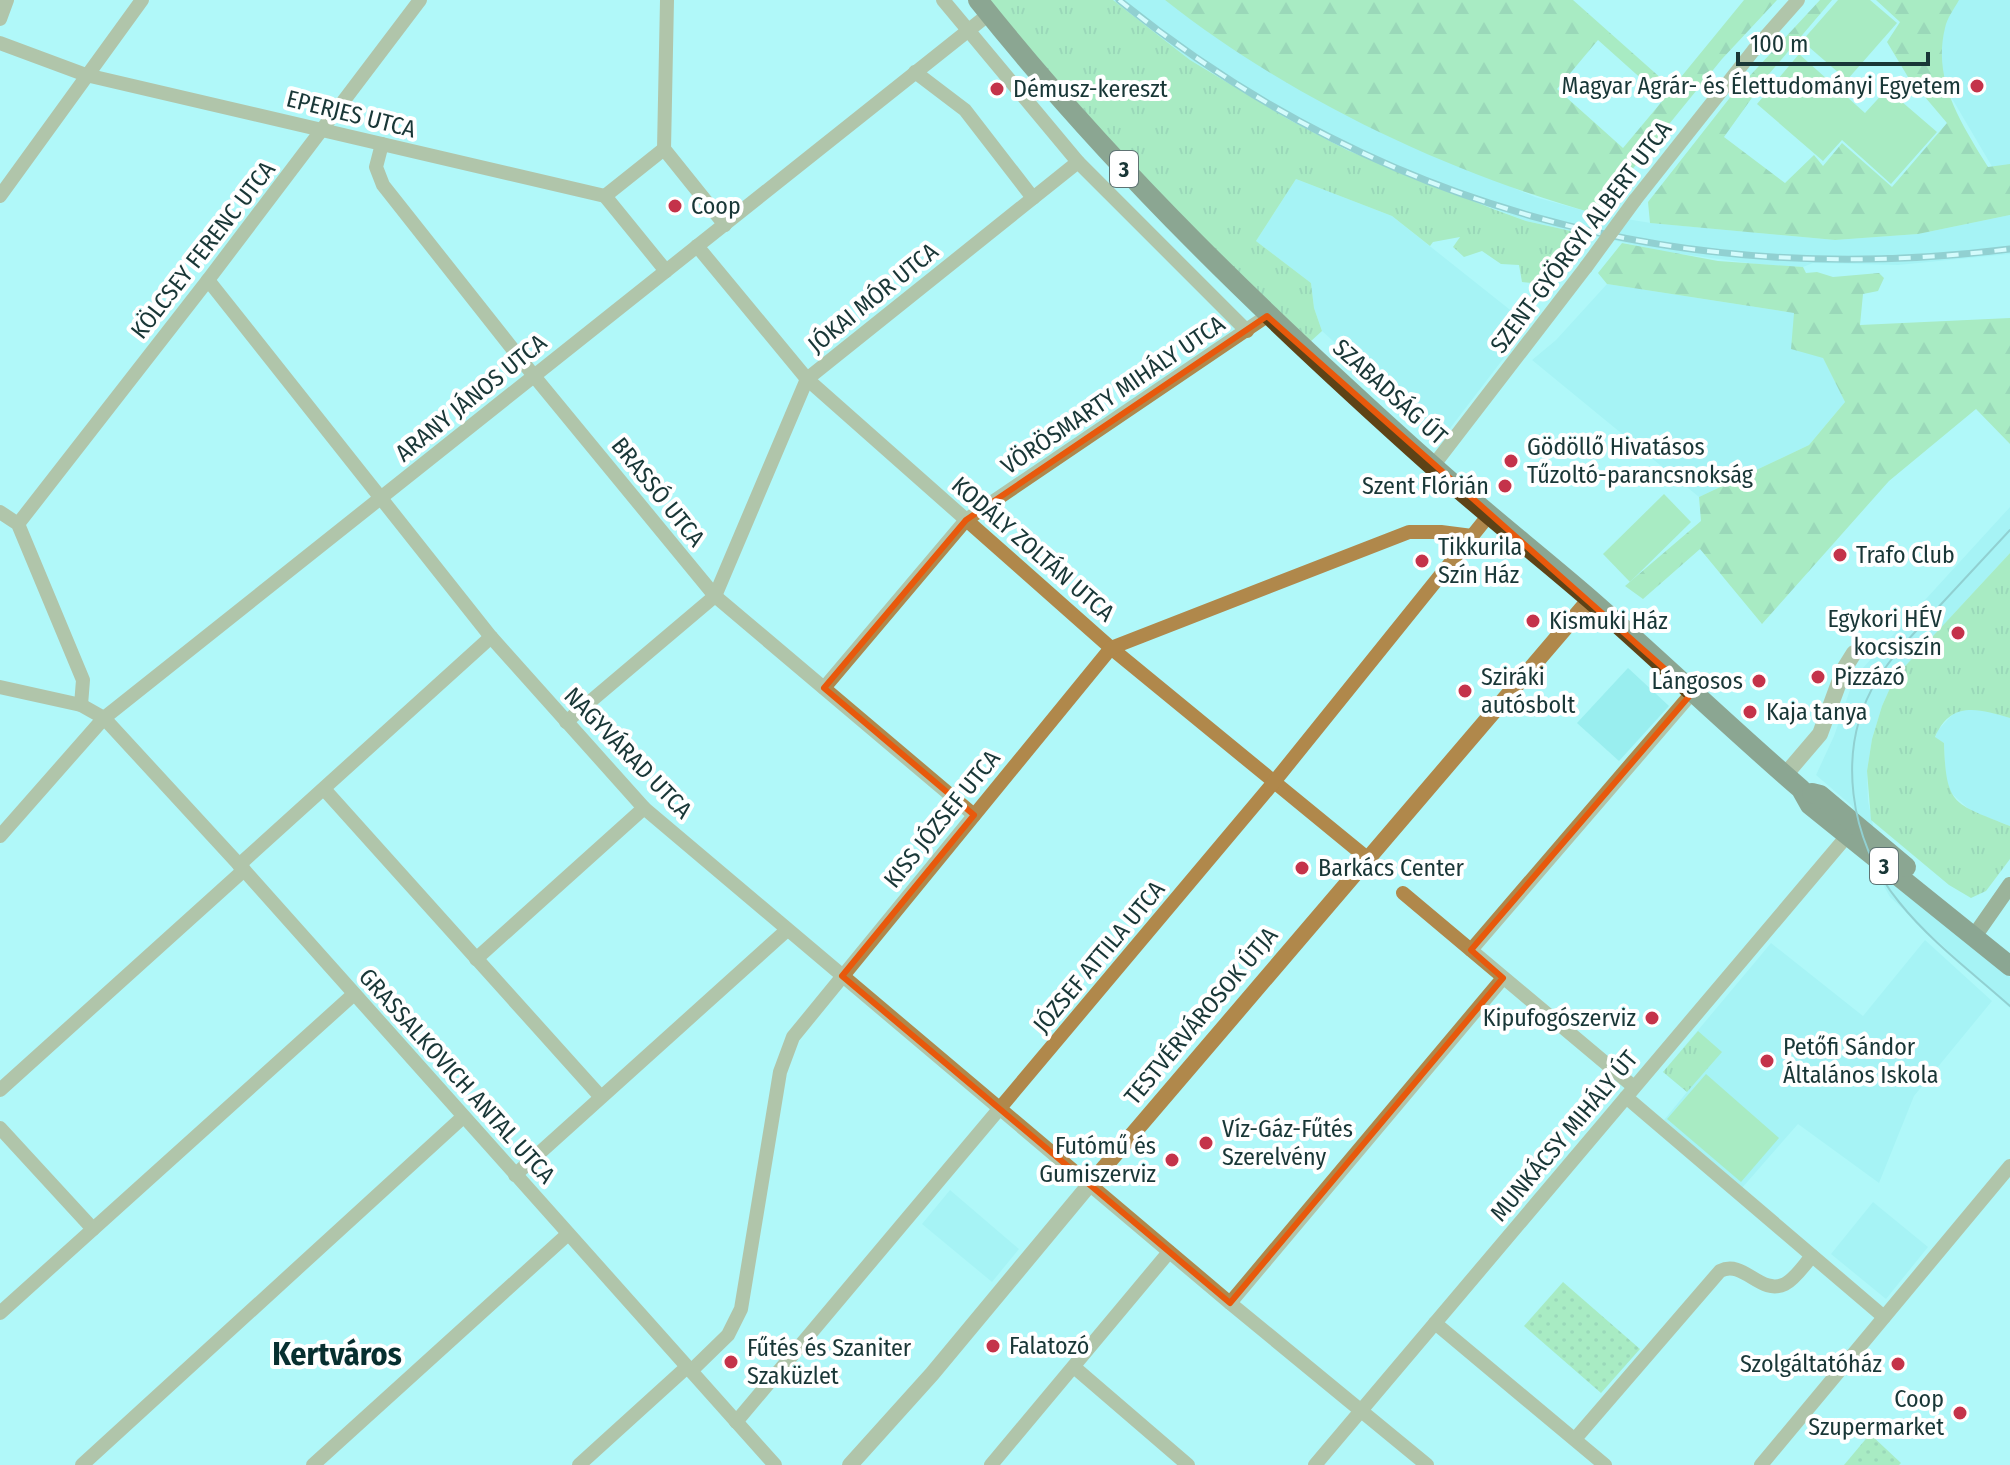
<svg xmlns="http://www.w3.org/2000/svg" width="2010" height="1465" font-family="'Fira Sans Condensed',sans-serif">
	<defs>
		<pattern id="grass-tufts" width="24" height="20" patternUnits="userSpaceOnUse" patternTransform="scale(2)"><rect width="24" height="20" fill="#9ddb82"/><path d="M3 7l-1-3M5 7V3M7 7l1-3M15 17l-1-3M17 17v-4M19 17l1-3" fill="none" stroke="#7fb26b"/></pattern>
		<pattern id="forest-firs" width="22" height="20" patternUnits="userSpaceOnUse" patternTransform="scale(2)"><rect width="22" height="20" fill="#9ddb82"/><path d="M5 1l3.5 6h-7zM16 11l3.5 6h-7z" fill="#7fb26b"/></pattern>
		<pattern id="park-dots" width="8" height="8" patternUnits="userSpaceOnUse" patternTransform="scale(2)"><rect width="8" height="8" fill="#9ddb82"/><path d="M2 2h.1M6 6h.1" fill="none" stroke="#7fb26b" stroke-width="1.8" stroke-linecap="round"/></pattern>
	</defs>
	<rect width="100%" height="100%" fill="#b0f8f9"/>
	<g fill="#99eeef">
		<path d="M1113,0H1165L1259,65L1381,132L1535,197L1596,214L1651,223L1835,240L1918,234L2010,215V254L1898,265L1813,263L1803,267L1756,264L1666,252L1526,221L1382,166L1319,136L1190,60Z"/>
		<path d="M1894,0H2010V172L1997,175Z"/>
		<path d="M1296,179L1392,216L1529,325L1448,431L1421,421L1322,331L1314,308L1311,283L1256,241Z"/>
		<path d="M1607,284L1795,313L1823,358L1845,402L1809,445L1699,497L1532,360L1556,340Z"/>
		<path d="M2010,507V553L1895,677L1882,706L1872,739L1867,771L1868,801L1875,835L1897,879L2010,977V1008L1890,897L1869,860L1852,806L1816,775L1834,736L1852,684L1861,670Z"/>
		<path d="M1628,668L1669,706L1619,761L1577,723Z"/>
		<path d="M1964,709L1984,710L2010,718V826L1971,811L1950,792L1946,782L1944,743L1935,738L1938,730L1953,714Z"/>
		<path d="M1925,940L1992,1001L1914,1096L1879,1183L1798,1124L1742,1188L1664,1120L1687,1092L1663,1072L1771,943L1863,1016Z"/>
		<path d="M950,1190L1019,1249L992,1282L922,1224Z"/>
		<path d="M1873,1202L1928,1247L1886,1299L1831,1254Z"/>
	</g>
	<g fill="url(#grass-tufts)">
		<path d="M985,0H1113L1190,60L1288,119L1347,150L1493,209L1526,221L1580,233L1570,269L1552,285L1522,282L1519,265L1501,264L1482,251L1464,257L1453,247L1460,237L1433,242L1430,246L1392,216L1296,179L1256,241L1311,283L1314,308L1322,331L1310,342L1200,241Z"/>
		<path d="M2010,553V718C1979,709 1951,700 1935,737L1944,743C1946,807 1954,803 2010,826V859L1986,891L1971,898L1949,885L1871,820L1867,771L1872,739L1882,706L1895,677Z"/>
		<path d="M1698,1031L1722,1052L1687,1092L1663,1072Z"/>
	</g>
	<g fill="url(#forest-firs)" fill-rule="evenodd">
		<path d="M1165,0H1573L1672,88L1744,0H1777L1722,59L1596,214C1446,172 1288,97 1165,0ZM1598,40L1664,99L1623,148L1557,89Z"/>
		<path d="M1820,0H1832L1769,74L1724,137L1785,183L1814,155L1823,166L1842,143L1892,187L1947,123L1908,77L1887,42L1900,22L1876,0H1959C1954,9 1947,18 1945,28C1932,81 1962,124 1988,167L2010,164V215L1918,234L1835,240L1650,223L1648,202L1732,95Z"/>
		<path d="M1622,243L1718,261L1803,267L1806,273L1817,272L1833,277L1879,273L1884,278L1878,291L1863,294L1860,325L2010,318V444L1976,409L1889,481L1762,624L1700,549L1643,599L1625,586L1701,521L1699,497L1809,445L1845,402L1823,358L1791,349L1794,313L1607,284L1598,273Z"/>
	</g>
	<g fill="url(#park-dots)">
		<path d="M1563,1282L1640,1349L1601,1393L1524,1326Z"/>
		<path d="M1870,1434L1901,1463L1899,1465H1844Z"/>
	</g>
	<g fill="#9ddb82">
		<path d="M1838,0H1870L1897,23L1847,80L1802,41Z"/>
		<path d="M1799,54L1865,113L1887,89L1937,132L1891,184L1842,140L1823,161L1757,104Z"/>
		<path d="M1664,494L1691,522L1630,582L1603,554Z"/>
		<path d="M1706,1074L1779,1138L1741,1182L1667,1119Z"/>
	</g>
	<g fill="none" stroke-linecap="round" stroke-linejoin="round">
		<g stroke="#b0884b" stroke-width="14">
			<path d="M667,0L664,149L725,225"/>
			<path d="M943,0L1078,162L1247,331"/>
			<path d="M0,19L7,0"/>
			<path d="M0,43L86,75L605,196"/>
			<path d="M915,72L965,110L1033,198"/>
			<path d="M382,144L376,167L383,185L534,376L715,596L974,815"/>
			<path d="M664,149L605,196L666,271"/>
			<path d="M0,196L142,0"/>
			<path d="M1635,200L1753,51L1798,0"/>
			<path d="M697,246L807,379L1111,648L1367,858"/>
			<path d="M208,280L491,637L644,808L1230,1303L1427,1465"/>
			<path d="M1433,466L1586,267"/>
			<path d="M0,512L18,524L83,680L81,705"/>
			<path d="M18,524L208,280L420,0"/>
			<path d="M0,687L81,705L104,718L244,870L775,1465"/>
			<path d="M824,688L966,520L1267,316"/>
			<path d="M566,722L715,596L807,379L1078,162"/>
			<path d="M324,789L600,1096"/>
			<path d="M0,836L104,718L989,14"/>
			<path d="M239,865L491,637"/>
			<path d="M1403,893L1634,1087"/>
			<path d="M1471,950L1692,693"/>
			<path d="M476,959L644,808"/>
			<path d="M0,1090L244,870"/>
			<path d="M1626,1097L1884,1317"/>
			<path d="M0,1128L93,1229"/>
			<path d="M515,1175L787,930"/>
			<path d="M1230,1303L1503,978"/>
			<path d="M0,1313L354,994"/>
			<path d="M1435,1323L1605,1465"/>
			<path d="M1074,1367L1188,1465"/>
			<path d="M691,1371L728,1335L741,1309L780,1072L793,1037L1111,648L1409,532H1441L1472,536"/>
			<path d="M736,1422L1274,782L1489,515"/>
			<path d="M1575,1439L1720,1271C1744,1259 1760,1296 1785,1284C1795,1279 1804,1265 1812,1256"/>
			<path d="M82,1465L463,1117"/>
			<path d="M313,1465L568,1234"/>
			<path d="M579,1465L687,1367"/>
			<path d="M991,1465L1169,1252"/>
			<path d="M1315,1465L1847,836"/>
			<path d="M1761,1465L2010,1166"/>
		</g>
		<g stroke="#b0884b" stroke-width="16">
			<path d="M1785,775L1820,734L1844,669L1854,653"/>
			<path d="M850,1465L932,1374L1090,1184L1590,599"/>
		</g>
		<path stroke="#815f27" stroke-width="16" d="M1973,938L2010,885"/>
		<g stroke="#5e4316" stroke-width="20">
			<path d="M978,0C1114,171 1271,321 1433,466C1484,512 1538,554 1590,599C1661,661 1729,727 1801,789L1810,805L2010,966"/>
			<path d="M1812,793L1820,795L1906,867"/>
		</g>
		<path stroke="#6ba0a1" stroke-width="2" d="M2010,530C1984,558 1958,586 1932,614C1912,635 1892,656 1877,680C1835,749 1849,841 1899,902C1930,941 1973,973 2010,1006"/>
		<g stroke="#6ba0a1" stroke-width="7">
			<path id="rail" d="M1119,0C1376,208 1683,290 2010,249"/>
		</g>
		<use href="#rail" stroke="#fff" stroke-width="4" stroke-dasharray="12" stroke-linecap="butt"/>
		<path stroke="#b0884b" stroke-width="14" d="M1586,267L1635,200"/>
	</g>
	<path d="M0 0H2010V1465H0ZM1267,316L1692,693L1471,950L1503,978L1230,1303L842,976L974,815L824,688L966,520Z" fill="#b0f8f9" fill-opacity=".55" fill-rule="evenodd"/>
	<path fill="none" stroke="#e8590c" stroke-width="6" stroke-linejoin="round" d="M1267,316L1692,693L1471,950L1503,978L1230,1303L842,976L974,815L824,688L966,520Z"/>
	<g fill="#c4334a" stroke="#fff" stroke-width="3">
		<circle cx="1977" cy="86" r="8"/>
		<circle cx="997" cy="89" r="8"/>
		<circle cx="675" cy="206" r="8"/>
		<circle cx="1511" cy="461" r="8"/>
		<circle cx="1505" cy="486" r="8"/>
		<circle cx="1840" cy="555" r="8"/>
		<circle cx="1422" cy="561" r="8"/>
		<circle cx="1533" cy="621" r="8"/>
		<circle cx="1958" cy="633" r="8"/>
		<circle cx="1818" cy="677" r="8"/>
		<circle cx="1759" cy="681" r="8"/>
		<circle cx="1465" cy="691" r="8"/>
		<circle cx="1750" cy="712" r="8"/>
		<circle cx="1302" cy="868" r="8"/>
		<circle cx="1652" cy="1018" r="8"/>
		<circle cx="1767" cy="1061" r="8"/>
		<circle cx="1206" cy="1143" r="8"/>
		<circle cx="1172" cy="1160" r="8"/>
		<circle cx="993" cy="1346" r="8"/>
		<circle cx="731" cy="1362" r="8"/>
		<circle cx="1898" cy="1364" r="8"/>
		<circle cx="1960" cy="1413" r="8"/>
	</g>
	<g text-anchor="middle" dominant-baseline="central" stroke-width="8" stroke-linejoin="round" paint-order="stroke">
		<g fill="#fff" stroke="#5e7373" stroke-width="2">
			<rect x="1110" y="151" width="28" height="36" rx="6"/>
			<rect x="1870" y="848" width="28" height="36" rx="6"/>
		</g>
		<g font-size="22" font-weight="bold" fill="#193737">
			<text x="1124" y="169">3</text>
			<text x="1884" y="866">3</text>
		</g>
		<g font-size="24" fill="#193737" stroke="#fff" text-anchor="start">
			<text x="1961" y="86" text-anchor="end">Magyar Agrár- és Élettudományi Egyetem</text>
			<text x="1013" y="89">Démusz-kereszt</text>
			<text x="691" y="206">Coop</text>
			<text x="1527" y="447">Gödöllő Hivatásos<tspan x="1527" dy="28">Tűzoltó-parancsnokság</tspan></text>
			<text x="1489" y="486" text-anchor="end">Szent Flórián</text>
			<text x="1438" y="547">Tikkurila<tspan x="1438" dy="28">Szín Ház</tspan></text>
			<text x="1856" y="555">Trafo Club</text>
			<text x="1942" y="619" text-anchor="end">Egykori HÉV<tspan x="1942" dy="28">kocsiszín</tspan></text>
			<text x="1549" y="621">Kismuki Ház</text>
			<text x="1481" y="677">Sziráki<tspan x="1481" dy="28">autósbolt</tspan></text>
			<text x="1834" y="677">Pizzázó</text>
			<text x="1743" y="681" text-anchor="end">Lángosos</text>
			<text x="1766" y="712">Kaja tanya</text>
			<text x="1318" y="868">Barkács Center</text>
			<text x="1636" y="1018" text-anchor="end">Kipufogószerviz</text>
			<text x="1783" y="1047">Petőfi Sándor<tspan x="1783" dy="28">Általános Iskola</tspan></text>
			<text x="1222" y="1129">Víz-Gáz-Fűtés<tspan x="1222" dy="28">Szerelvény</tspan></text>
			<text x="1156" y="1146" text-anchor="end">Futómű és<tspan x="1156" dy="28">Gumiszerviz</tspan></text>
			<text x="1009" y="1346">Falatozó</text>
			<text x="747" y="1348">Fűtés és Szaniter<tspan x="747" dy="28">Szaküzlet</tspan></text>
			<text x="1882" y="1364" text-anchor="end">Szolgáltatóház</text>
			<text x="1944" y="1399" text-anchor="end">Coop<tspan x="1944" dy="28">Szupermarket</tspan></text>
		</g>
		<g font-size="24" fill="#193737" stroke="#fff">
			<text transform="translate(351 114) rotate(14)">EPERJES UTCA</text>
			<text transform="translate(1581 237) rotate(-53)">SZENT-GYÖRGYI ALBERT UTCA</text>
			<text transform="translate(203 250) rotate(-52)">KÖLCSEY FERENC UTCA</text>
			<text transform="translate(873 298) rotate(-39)">JÓKAI MÓR UTCA</text>
			<text transform="translate(1390 392) rotate(42)">SZABADSÁG ÚT</text>
			<text transform="translate(1113 395) rotate(-34)">VÖRÖSMARTY MIHÁLY UTCA</text>
			<text transform="translate(471 398) rotate(-39)">ARANY JÁNOS UTCA</text>
			<text transform="translate(658 492) rotate(51)">BRASSÓ UTCA</text>
			<text transform="translate(1033 549) rotate(41)">KODÁLY ZOLTÁN UTCA</text>
			<text transform="translate(628 753) rotate(46)">NAGYVÁRAD UTCA</text>
			<text transform="translate(942 819) rotate(-51)">KISS JÓZSEF UTCA</text>
			<text transform="translate(1099 957) rotate(-50)">JÓZSEF ATTILA UTCA</text>
			<text transform="translate(1201 1016) rotate(-50)">TESTVÉRVÁROSOK ÚTJA</text>
			<text transform="translate(457 1076) rotate(48)">GRASSALKOVICH ANTAL UTCA</text>
			<text transform="translate(1564 1136) rotate(-50)">MUNKÁCSY MIHÁLY ÚT</text>
		</g>
		<g font-size="32" font-weight="bold" fill="#072f30" stroke="#fff">
			<text x="337" y="1354">Kertváros</text>
		</g>
	</g>
	<path d="M1738 52v12h190v-12" fill="none" stroke="#193737" stroke-width="4"/>
	<text x="1750" y="52" font-size="24" fill="#193737" stroke="#ffffff" stroke-width="6" paint-order="stroke">100 m</text>
</svg>
